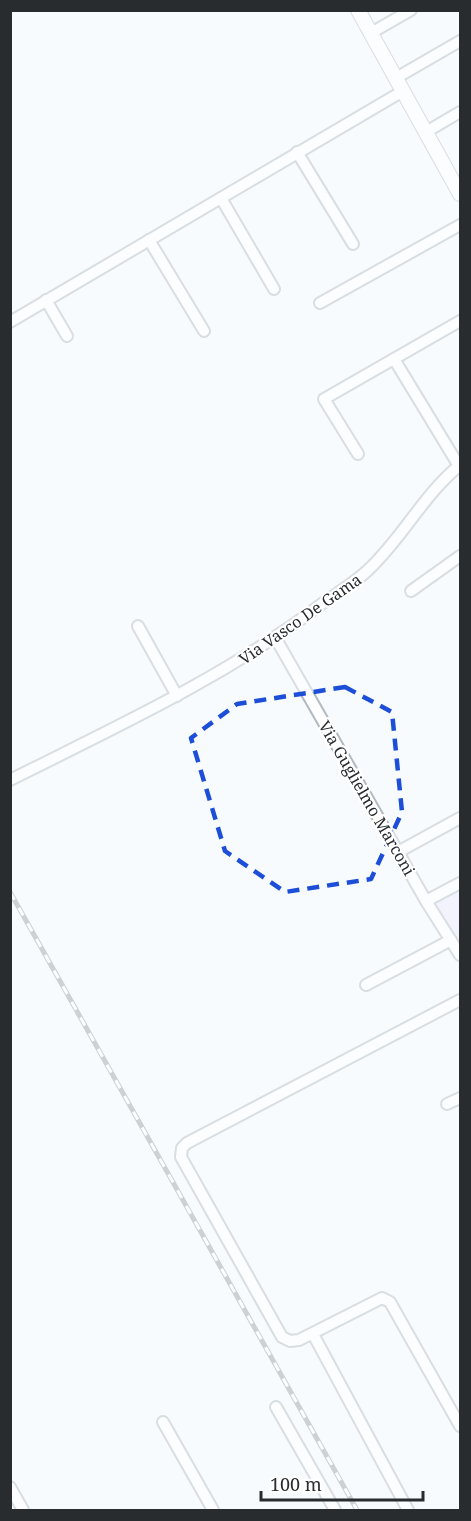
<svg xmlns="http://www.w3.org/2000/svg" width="471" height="1521" font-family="'Noto Serif',serif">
	<rect width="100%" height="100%" fill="#f7fbfe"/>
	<path fill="#ebe9fd" d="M460,886V943L434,900Z"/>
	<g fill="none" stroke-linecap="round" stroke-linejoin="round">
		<g stroke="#b1bac1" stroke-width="14">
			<g id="minor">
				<path d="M371,33L411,10"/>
				<path d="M396,78L460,41"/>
				<path d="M426,132L460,112"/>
				<path d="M297,152L353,244"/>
				<path d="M221,198L274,289"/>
				<path d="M149,240L204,331"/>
				<path d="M46,300L67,336"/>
				<path d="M320,303L460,225"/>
				<path d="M10,322L403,91"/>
				<path d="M394,359L459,466"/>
				<path d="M358,454L324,399L460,321"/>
				<path d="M411,591L460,556"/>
				<path d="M138,626L177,696"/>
				<path d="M276,639L426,901L460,955"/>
				<path d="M10,780C118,726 227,676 323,603C338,593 354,583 367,571C402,539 423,495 460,465"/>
				<path d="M398,852L460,818"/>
				<path d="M426,901L460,883"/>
				<path d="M366,985L451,940"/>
				<path d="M460,1000L187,1143L182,1148L181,1157L282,1337L290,1341L299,1340L382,1298L390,1302L460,1426"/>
				<path d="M447,1104L460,1098"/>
				<path d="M313,1334L408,1510"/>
				<path d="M276,1407L335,1510"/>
				<path d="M163,1422L213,1510"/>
				<path d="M10,1487L23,1510"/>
			</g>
		</g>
		<g stroke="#b1bac1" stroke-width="16">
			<path id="tertiary" d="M358,10L460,194"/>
		</g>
		<use href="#minor" stroke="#fff" stroke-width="10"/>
		<use href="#tertiary" stroke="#fff" stroke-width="14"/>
		<g stroke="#999da0" stroke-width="5">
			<path id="rail" d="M10,892L357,1510"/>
		</g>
		<use href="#rail" stroke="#fff" stroke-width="3" stroke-dasharray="9" stroke-linecap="butt"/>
	</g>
	<path d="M0 0H471V1521H0ZM345,687L392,712L402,812L371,879L285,892L225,851L191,738L237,704Z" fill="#f7fbfe" fill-opacity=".55" fill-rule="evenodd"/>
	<path fill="none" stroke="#1d4ed8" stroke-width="4.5" stroke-dasharray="12 8" stroke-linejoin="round" d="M345,687L392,712L402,812L371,879L285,892L225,851L191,738L237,704Z"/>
	<g text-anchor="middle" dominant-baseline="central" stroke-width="4.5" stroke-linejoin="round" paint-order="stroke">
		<g font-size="16" fill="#282c2f" stroke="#fff">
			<text transform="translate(300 619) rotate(-35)">Via Vasco De Gama</text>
			<text transform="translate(367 798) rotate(60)">Via Guglielmo Marconi</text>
		</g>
	</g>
	<rect width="471" height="1521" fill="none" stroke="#282c2f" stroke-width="24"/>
	<path d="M261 1491v9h162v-9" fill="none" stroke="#282c2f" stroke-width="3"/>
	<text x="270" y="1491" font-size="18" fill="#282c2f" stroke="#ffffff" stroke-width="4.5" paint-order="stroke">100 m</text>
</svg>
